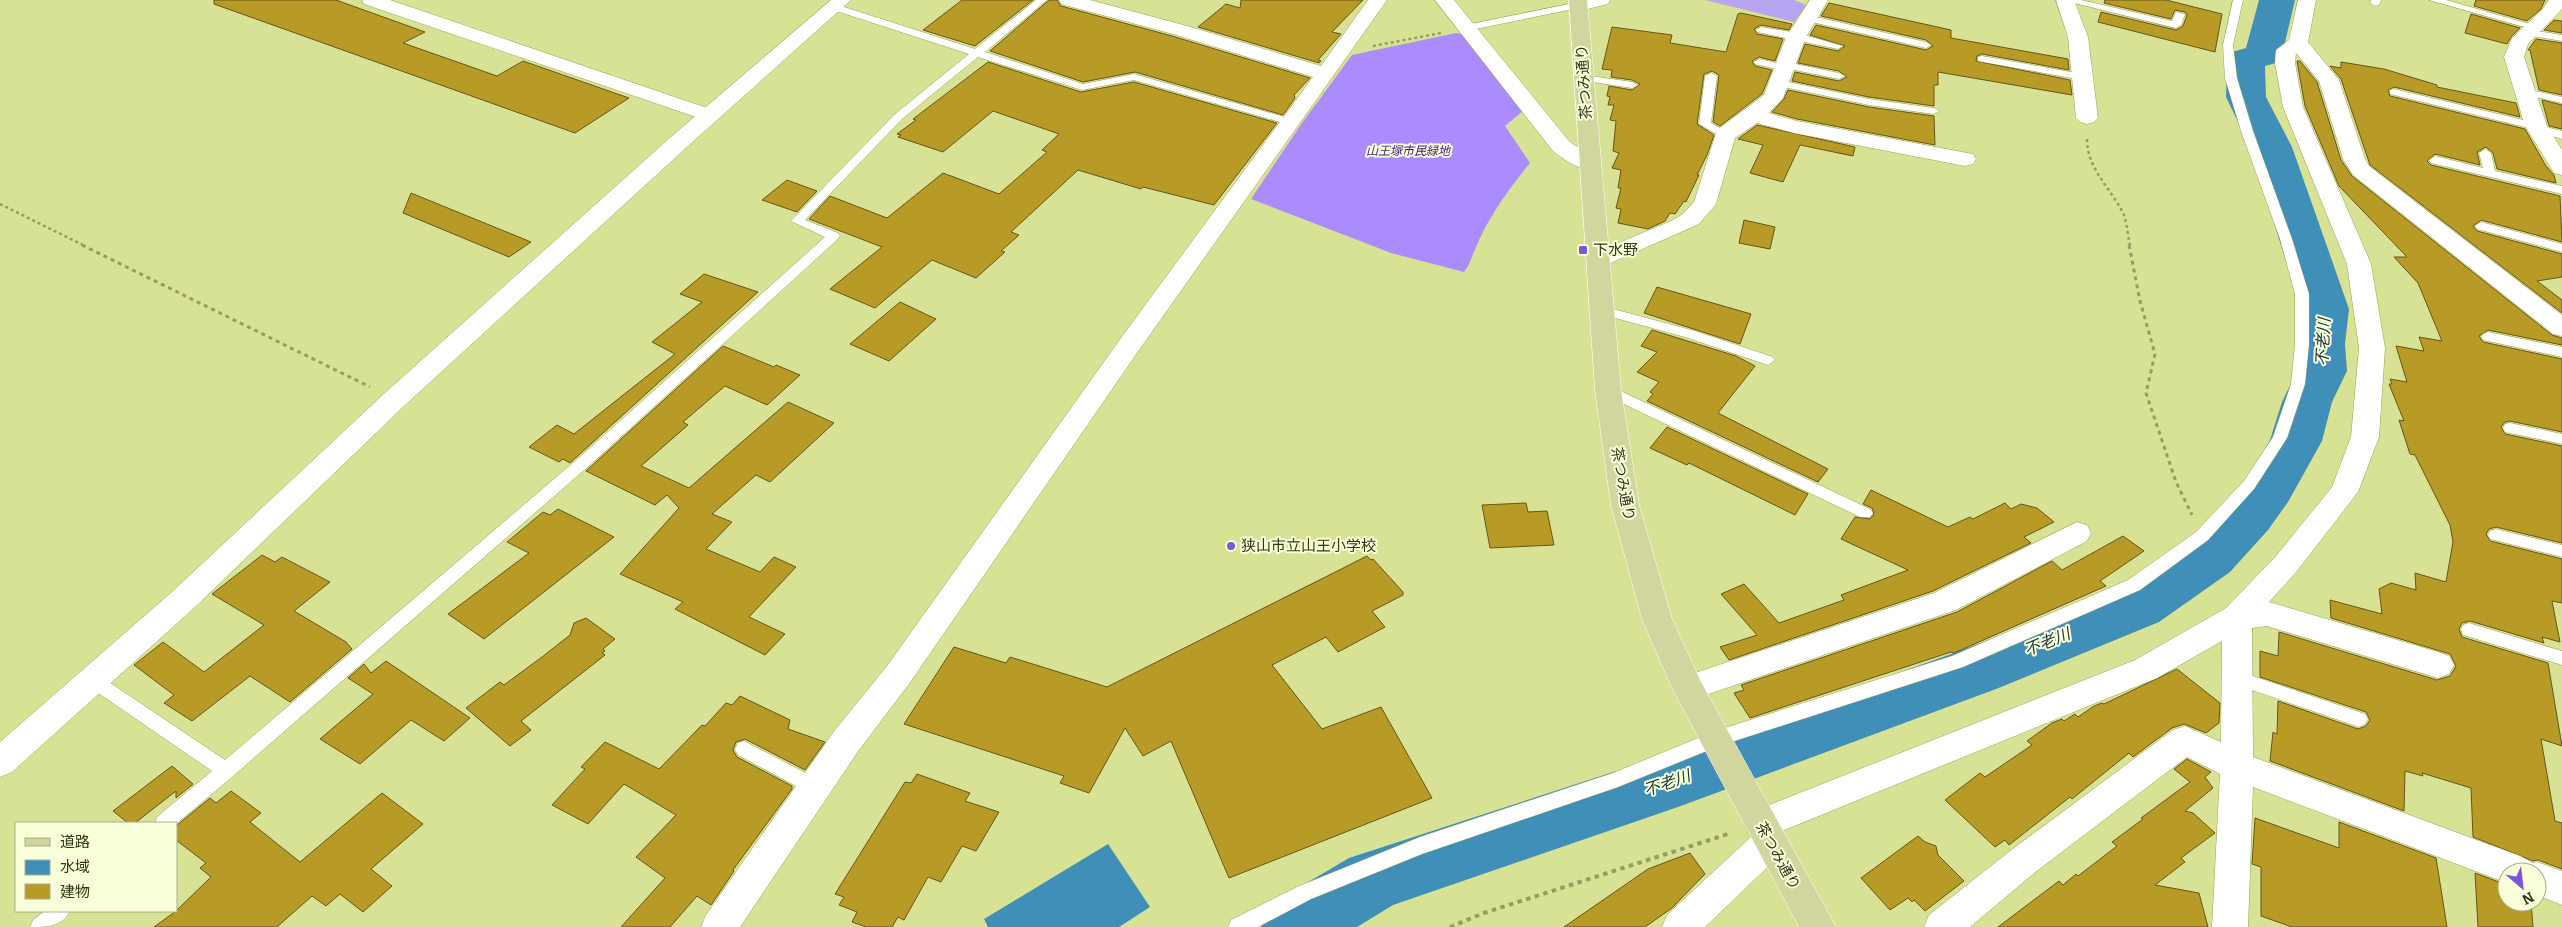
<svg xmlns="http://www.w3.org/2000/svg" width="2562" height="927" font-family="Bitter,'Noto Sans JP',serif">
	<rect width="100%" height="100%" fill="#d8e294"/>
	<path fill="#b7a5f1" d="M1705,0H1794L1806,5L1794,22Z"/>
	<path fill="#ab8cff" d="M1456,33L1465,35L1524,110L1505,126L1530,163C1511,186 1488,218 1477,245C1472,255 1471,263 1464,272L1391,253L1251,199L1302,123L1352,55Z"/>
	<path fill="#408fb8" d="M1108,844L1150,907L1119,927H988L984,919Z"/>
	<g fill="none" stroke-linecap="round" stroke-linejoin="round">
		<path fill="#408fb8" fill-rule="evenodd" d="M2259,0H2295L2282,55L2276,63L2265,66L2266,97L2292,147L2349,309L2345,344L2347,371L2332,402L2322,441L2288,502L2268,530L2230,572L2159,622L1996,689L1678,807L1393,905L1357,927H1261L1271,904L1349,858L1678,751L1954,653L2119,590L2190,542L2230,500L2250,474L2270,440L2282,402L2297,371V344L2301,309L2250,147L2226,97L2227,60L2232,52L2246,48Z"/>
	</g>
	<g fill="#b79b26" stroke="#655519">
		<path d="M214,0H336L425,32L403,43L497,76L523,61L629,98L575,133L214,4Z"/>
		<path d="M962,0H1033L975,46L923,30Z"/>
		<path d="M1049,0H1057L1061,6L1172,36L1310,78L1294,95L1295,98L1283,115L1135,72L1083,82L990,51Z"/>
		<path d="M1241,0H1363L1332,32L1341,34L1318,60L1321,61L1319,63L1198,27L1226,4L1240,8Z"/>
		<path d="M2105,0H2166L2222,14L2215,52L2098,22L2101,12L2176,30L2183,26L2187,15L2185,12L2175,10L2171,19L2104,3Z"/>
		<path d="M2476,0H2545L2541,9L2527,21L2474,6Z"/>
		<path d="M1829,3L1951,30V38L2068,59L2069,70L1982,54L1977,56L1976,61L2070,80L2072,95L1938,72V85H1934V106L1869,97L1792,81L1795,72L1839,81L1847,77L1839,71L1798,63L1805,44L1838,51L1845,46L1810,35L1816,25L1926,50L1933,46L1926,40L1821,16Z"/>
		<path d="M1741,13L1792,24L1789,30L1761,25L1754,29L1757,34L1783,39L1775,61L1759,57L1752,61L1755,66L1772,70L1762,94L1720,126L1713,122L1719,75L1712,71L1704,74L1697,124L1714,135L1707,155L1697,175H1699L1686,202L1684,201L1675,214L1670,213L1665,221L1648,229L1618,223L1621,209L1616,208L1621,188H1618L1621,170L1612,168L1619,153L1613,151L1616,121L1610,120L1614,105H1608L1610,97L1607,96L1609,86L1632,90L1640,84L1632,80L1611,77L1612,70L1602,69L1612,27L1672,35L1670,43L1726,52L1738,14Z"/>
		<path d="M2471,14L2520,28L2511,37L2507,44L2465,33Z"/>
		<path d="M2554,20L2562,21V33L2544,30Z"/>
		<path d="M2536,39L2562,43V95L2539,90L2530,50H2528Z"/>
		<path d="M2297,61H2300L2317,82L2341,160L2352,176L2552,335L2562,338V345L2488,330L2479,336L2483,342L2562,359V432L2510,421L2505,422L2501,427L2505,434L2562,446V543L2496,527L2489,529L2486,534L2490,541L2562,559V603L2552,601L2560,642L2542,637L2544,643L2470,621L2462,623L2459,629L2462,637L2548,663L2562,746L2541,739L2555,821L2562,823V869L2538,860L2533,861L2473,837L2471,788L2422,773L2423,776L2405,771L2404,811L2270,761L2273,732L2277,734L2278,701L2358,729L2366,726L2370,720L2366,712L2260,677V651L2278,656L2279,632L2437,680L2450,676L2456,666L2450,654L2331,618L2330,600L2382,614L2379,589L2391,583L2416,590L2415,573L2446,582L2453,542L2450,525L2415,455L2410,454L2399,420L2404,421L2389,384H2392L2390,379L2407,382L2396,346L2424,351L2419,337L2442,341L2418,283L2394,257H2407L2339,186L2305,106Z"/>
		<path d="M988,62L1081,92L1134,82L1277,123L1214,205L1143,187L1141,189L1078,170L1011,232L1019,235L1001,251L1005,252L976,278L932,260L875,308L830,289L882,247L809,219L830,196L887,218L943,173L999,194L1047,152L1042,150L1059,134L993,111L943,152L898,137L901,135L897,134L916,120L913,119Z"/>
		<path d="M2341,62L2384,69L2437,85V87L2516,103L2520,117L2394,87L2388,90L2390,96L2525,129L2546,166L2554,175L2556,183L2497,169L2493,153L2486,147L2477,152L2480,165L2435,154L2427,161L2431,165L2560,196L2562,242L2481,220L2473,226L2477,231L2562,254V277L2537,281L2562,300V313L2370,165L2341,79L2330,66L2341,68Z"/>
		<path d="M1788,90L1869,107L1934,116L1935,145L1797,119L1772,112L1784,99Z"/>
		<path d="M2542,100L2562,105V129L2549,126Z"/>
		<path d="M1757,125L1855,147L1853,156L1800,145L1783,182L1750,173L1763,145L1738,139Z"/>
		<path d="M787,180L817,191L797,212L762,200Z"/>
		<path d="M411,193L531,242L509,257L403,213Z"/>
		<path d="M1744,220L1775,227L1770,249L1739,243Z"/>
		<path d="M704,274L758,292L570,463L563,459L559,462L529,447L557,425L574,434L675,354L652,342L702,302L680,294Z"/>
		<path d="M1657,287L1751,314L1740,344L1644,313Z"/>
		<path d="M900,302L936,319L889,361L850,344Z"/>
		<path d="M1652,330L1736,356L1755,366L1718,413L1828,469L1818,482L1647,401L1653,394L1650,392L1659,382L1637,372L1657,352L1641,346Z"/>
		<path d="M723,346L774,367L776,365L800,375L767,405L725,386L683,422L688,425L641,466L689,488L788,402L834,423L770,482L756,475L712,514L732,522L706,549L760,572L774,557L796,567L749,617L785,634L765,655L675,609L683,602L620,574L679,508L667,495L655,505L586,471Z"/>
		<path d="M1667,427L1808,494L1795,515L1689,463L1687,465L1650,448Z"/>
		<path d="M1871,490L1948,527L1970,517L1973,519L2005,503L2011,509L2021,504L2037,508L2054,522L2024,537L2031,543L1933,591L1729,660L1720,647L1757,635L1721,594L1744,584L1779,623L1844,600L1841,595L1908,570L1841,539L1855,517L1870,519L1874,514L1872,508L1863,504Z"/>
		<path d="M1526,503L1528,512L1547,511L1554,545L1490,548L1482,505Z"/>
		<path d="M558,509L614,537L484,639L448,614L529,553L507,542L543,512L550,515Z"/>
		<path d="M2123,536L2144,551L2100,581L2106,586L1954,653L1951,652L1750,718L1734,693L1744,690L1741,685L1957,612L2052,561L2062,570Z"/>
		<path d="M262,555L275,562L282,557L330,582L294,611L346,642L352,649L290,702L250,676L192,721L164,703L174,695L134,665L163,642L204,672L264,625L212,594Z"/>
		<path d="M1367,556L1371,560L1373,559L1403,592V595L1372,611L1385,627L1338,652L1326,637L1272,665L1322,729L1381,707L1432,798L1229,878L1171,741L1143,756L1125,728L1089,793L1060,783L1064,776L904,724L954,647L1006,663L1010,657L1107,687Z"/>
		<path d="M586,618L615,639L603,649L605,651L602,653L605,655L521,721L531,730L510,746L466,708L500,682L504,685L542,657L570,635L574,623Z"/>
		<path d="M386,661L470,718L444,741L411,720L360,764L320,739L373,694L348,678L364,664L371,673Z"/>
		<path d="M2177,669L2220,703L2219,723L2206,733L2184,724L2172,728L2133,757L2129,753L2072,799L2070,797L2009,845L2005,840L1995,847L1945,800L1980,773L1985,777L2032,745L2027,741L2052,723L2062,719L2064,721L2075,714L2078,717L2094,706L2102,703L2104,704Z"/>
		<path d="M740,696L790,720L788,729L825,742L805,770L745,739L736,742L733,750L737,757L792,786V789L733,870L734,871L711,905L697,896L670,927H621L665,878L636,857L676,815L624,784L588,824L552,805L585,769L581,767L605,742L659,769L702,725L705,726L726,703L732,705Z"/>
		<path d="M2187,759L2211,772L2205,777L2213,788L2185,811L2193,813L2215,833L2181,858L2185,862L2155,885L2199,893L2208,927H1998L2059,881L2063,885L2076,874L2078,876L2117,846L2112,842L2143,819L2141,818L2190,782L2174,769Z"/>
		<path d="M172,766L193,784L176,798V791L135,823H128L113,811Z"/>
		<path d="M917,774L970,793L965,801L999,812L976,851L962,846L941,882L928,877L904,920L898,917L892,927H866L852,922L857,912L839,905L844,897L835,894L905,782L911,783Z"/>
		<path d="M231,791L261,813L250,822L300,862L382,793L423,824L371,869L392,886L363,912L340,894L326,906L312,896L277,927H154L176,911L211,877L200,868L206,863L176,840V826L210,798L216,803Z"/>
		<path d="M2255,818L2339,848V822L2436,858L2447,927H2292L2261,916V867L2252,864Z"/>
		<path d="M1918,836L1925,842L1936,846L1938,855L1964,881L1925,911L1914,900L1912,902L1908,898L1890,910L1861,878Z"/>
		<path d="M1690,853L1705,874L1672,908L1645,927H1564L1648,869Z"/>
		<path d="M2475,873L2507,885V902H2531L2533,927H2478Z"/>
	</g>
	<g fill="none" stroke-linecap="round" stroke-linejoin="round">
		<g stroke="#99a257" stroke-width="1">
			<g id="service">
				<path d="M1036,0H1047L985,52L1083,84L1134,74L1295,120L1297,122L1291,125L1287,124L1134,80L1082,90L978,57L902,119L805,220L838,233L840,236L838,239L591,464L232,777L176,824L155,823L157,817L212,771L88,686L85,681L88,676L94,674L100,676L225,760L581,456L825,237L791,221L894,115L969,54L830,9V5H838L975,49Z"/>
				<path d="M2062,0H2081L2172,21L2176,12L2185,14L2181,25L2176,28Z"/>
				<path d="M2233,0H2243L2233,45L2237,78L2253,131L2292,239L2309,294V344L2305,384L2287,438L2254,489L2208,540L2140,590L1963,667L1719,746L1618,787L1422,854L1311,899L1258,927H1228L1231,920L1297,887L1420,837L1613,773L1715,731L1952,656L2128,580L2196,532L2244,481L2273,437L2291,384L2295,344V294L2280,239L2241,131L2225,78L2223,45Z"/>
				<path d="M2371,0H2381L2379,5L2375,6L2370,3Z"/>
				<path d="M2429,0H2446L2540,27L2535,30Z"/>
				<path d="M1579,2L1584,5L1583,7L1466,31L1461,28L1466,25Z"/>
				<path d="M1807,15L1926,42L1931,45L1926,48L1803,20V16Z"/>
				<path d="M1761,27L1797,33L1843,46L1838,49L1757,32L1756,30Z"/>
				<path d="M2530,30L2562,35V41L2526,35L2525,33Z"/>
				<path d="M1982,56L2082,74L2088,77L2082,80L1978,61V57Z"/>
				<path d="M1759,59L1781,64L1786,62L1839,73L1845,76L1839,79L1790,69L1785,71L1755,64L1754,62Z"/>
				<path d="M1711,73L1717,76L1711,123L1729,133V137L1725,139L1699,124L1705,76Z"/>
				<path d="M1584,75L1632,82L1638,85L1632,88L1580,80L1578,78Z"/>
				<path d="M1779,80L1869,99L1934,108L1940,111L1934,114L1869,105L1775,85V81Z"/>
				<path d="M2394,89L2540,124L2542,126L2562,131V139L2535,131L2533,129L2390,94V90Z"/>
				<path d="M2526,89L2562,97V103L2522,94V90Z"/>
				<path d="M2485,149L2491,153L2495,171L2562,186V194L2431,163L2429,160L2435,156L2483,168L2479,153Z"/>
				<path d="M2481,222L2562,244V252L2477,229L2475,226Z"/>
				<path d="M1602,306L1695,331L1773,357L1775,360L1768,365L1685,337L1597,313L1595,310Z"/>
				<path d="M2488,332L2562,347V357L2483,340L2481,337L2483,334Z"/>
				<path d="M1608,385L1870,509L1873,513L1870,517H1860L1603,394L1601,390Z"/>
				<path d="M2510,423L2562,434V444L2505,432L2503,428L2505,424Z"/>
				<path d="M2496,529L2562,545V557L2490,539L2488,535L2490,531Z"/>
				<path d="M2469,623L2562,651V665L2463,635L2461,630L2463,625Z"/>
				<path d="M2238,671L2365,714L2368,719L2365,724L2359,727L2232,683L2229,678L2232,673Z"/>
				<path d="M744,741L821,781L824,787L821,793L815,795L809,793L738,755L735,749L738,743Z"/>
				<path d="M45,911H70C62,927 47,927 30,927L33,920Z"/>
			</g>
		</g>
		<g stroke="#99a257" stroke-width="1">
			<g id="minor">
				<path d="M362,0H390L716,111L720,115L716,119L709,121L702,119L364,4Z"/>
				<path d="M1059,0H1090L1187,26L1321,66L1368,0H1387L1139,350L909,684L859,750L740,927H701L706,915L835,730L887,666L1121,338L1313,77L1173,34L1061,4Z"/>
				<path d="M1435,0H1454L1569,141C1578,149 1595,154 1602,164L1599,169C1582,173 1566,161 1553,151Z"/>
				<path d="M1610,0L1608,4L1579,11L1572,9L1569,5L1576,0Z"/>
				<path d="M1810,0H1828L1806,37L1783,98L1769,113L1797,121L1973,154L1976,159L1973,164L1965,166L1794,133L1757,123L1735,138L1716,204L1699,224L1606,265L1598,267L1590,265L1586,260L1590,255L1671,221L1683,214L1694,202L1717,130L1764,95L1786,37Z"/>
				<path d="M2056,0H2074L2088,37L2098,118L2094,122L2087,124L2080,122L2076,118L2068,37Z"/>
				<path d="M2298,0H2316L2308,42L2339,80L2365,159L2369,166L2562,315V336L2553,334L2353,175L2343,159L2319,81L2296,53L2295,63L2303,107L2371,264L2385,348L2379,437L2358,492L2297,571L2269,602L2438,652L2449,656L2454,665L2449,674L2438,678L2267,626L2252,628L2253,757L2520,856L2533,863L2537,862L2562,871V905L2537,895V872H2507V883L2253,787L2248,927H2212L2220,774L2187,757L2038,870L1970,927H1924L1929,915L2014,848L2173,730L2185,726L2221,742L2222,641L2157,678L1782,831L1787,842L1782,853L1705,927H1662L1667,915L1752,836L1749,835L1744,824L1749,813L2135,660L2226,608L2277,555L2332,487L2351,437L2359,348L2347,264L2283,107L2275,63L2276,50L2289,40Z"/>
				<path d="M2549,0H2562V9L2528,44L2524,57L2547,126L2562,150V175L2554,173L2525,126L2504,57L2512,38L2542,10Z"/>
				<path d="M2077,522L2087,525L2091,533L2087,541L1956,610L1688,701L1677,697L1672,688L1677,679L1934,593Z"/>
			</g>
		</g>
		<g stroke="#99a257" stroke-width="1">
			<path id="tertiary" d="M831,0H851L688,146L404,406L195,607L12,772L0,777V742L173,591L386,392L672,136Z"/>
		</g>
		<g stroke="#fff" stroke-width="1">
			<path id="primary" d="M1569,0H1587L1621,390L1639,505L1672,619L1701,682L1836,927H1799L1672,688L1642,619L1611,505L1595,390Z"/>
		</g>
		<g stroke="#969d62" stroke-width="2.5" stroke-dasharray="3 3" stroke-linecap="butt">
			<path d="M1373,46L1441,33"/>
			<path d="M2087,139C2087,170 2112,189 2124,215C2127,224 2128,236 2130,246"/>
			<path d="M0,204L85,246"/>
		</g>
		<g stroke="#969d62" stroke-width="3" stroke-dasharray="4 4" stroke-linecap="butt">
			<path d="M82,245L370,387"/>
			<path d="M2129,245L2140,301L2155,354L2146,393L2176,482L2192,515"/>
		</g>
		<path stroke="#969d62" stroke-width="4" stroke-dasharray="4.5 4.5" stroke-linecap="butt" d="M1450,927L1484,913L1731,833"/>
		<use href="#service" fill="#fff" fill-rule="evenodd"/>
		<use href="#minor" fill="#fff" fill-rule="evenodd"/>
		<use href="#tertiary" fill="#fff" fill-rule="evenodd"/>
		<use href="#primary" fill="#d0d69e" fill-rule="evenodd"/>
	</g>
	<g fill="#7e58d2" stroke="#f9ffd9" stroke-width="2">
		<rect x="1578" y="245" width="10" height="10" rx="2.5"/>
		<circle cx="1231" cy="546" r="5"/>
	</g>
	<g text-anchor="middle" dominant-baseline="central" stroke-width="4" stroke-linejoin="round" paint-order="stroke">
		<g font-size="12" font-style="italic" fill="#41197e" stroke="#f9ffd9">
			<text x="1408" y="151">山王塚市民緑地</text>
		</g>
		<g font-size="15" fill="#323616" stroke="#f9ffd9">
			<text transform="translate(1584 82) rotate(-94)">茶つみ通り</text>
			<text transform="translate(1623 484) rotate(80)">茶つみ通り</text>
			<text transform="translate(1778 856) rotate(61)">茶つみ通り</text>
		</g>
		<g font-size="15" fill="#323616" stroke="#f9ffd9" text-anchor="start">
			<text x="1593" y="250">下水野</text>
			<text x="1241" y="546">狭山市立山王小学校</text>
		</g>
		<g font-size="16" font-style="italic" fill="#213947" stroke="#f9ffd9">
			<text transform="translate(2323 342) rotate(-87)">不老川</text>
			<text transform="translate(2047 642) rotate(-22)">不老川</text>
			<text transform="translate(1667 783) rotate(-19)">不老川</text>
		</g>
	</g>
	<rect x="15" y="822" width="162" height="90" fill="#f9ffd9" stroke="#a9af8b"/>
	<rect x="25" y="838" width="25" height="8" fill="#d0d69e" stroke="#a9af8b"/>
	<text x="60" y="847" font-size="15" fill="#323616">道路</text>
	<rect x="25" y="860" width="25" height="15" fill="#408fb8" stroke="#a9af8b"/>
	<text x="60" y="872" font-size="15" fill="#323616">水域</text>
	<rect x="25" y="884" width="25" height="15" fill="#b79b26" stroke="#a9af8b"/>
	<text x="60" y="897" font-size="15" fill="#323616">建物</text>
	<g transform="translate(2522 887) rotate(152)"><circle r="24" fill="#f9ffd9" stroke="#a9af8b"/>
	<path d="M0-4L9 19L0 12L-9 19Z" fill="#7e58d2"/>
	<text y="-8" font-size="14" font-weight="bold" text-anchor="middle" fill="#323616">N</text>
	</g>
</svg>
